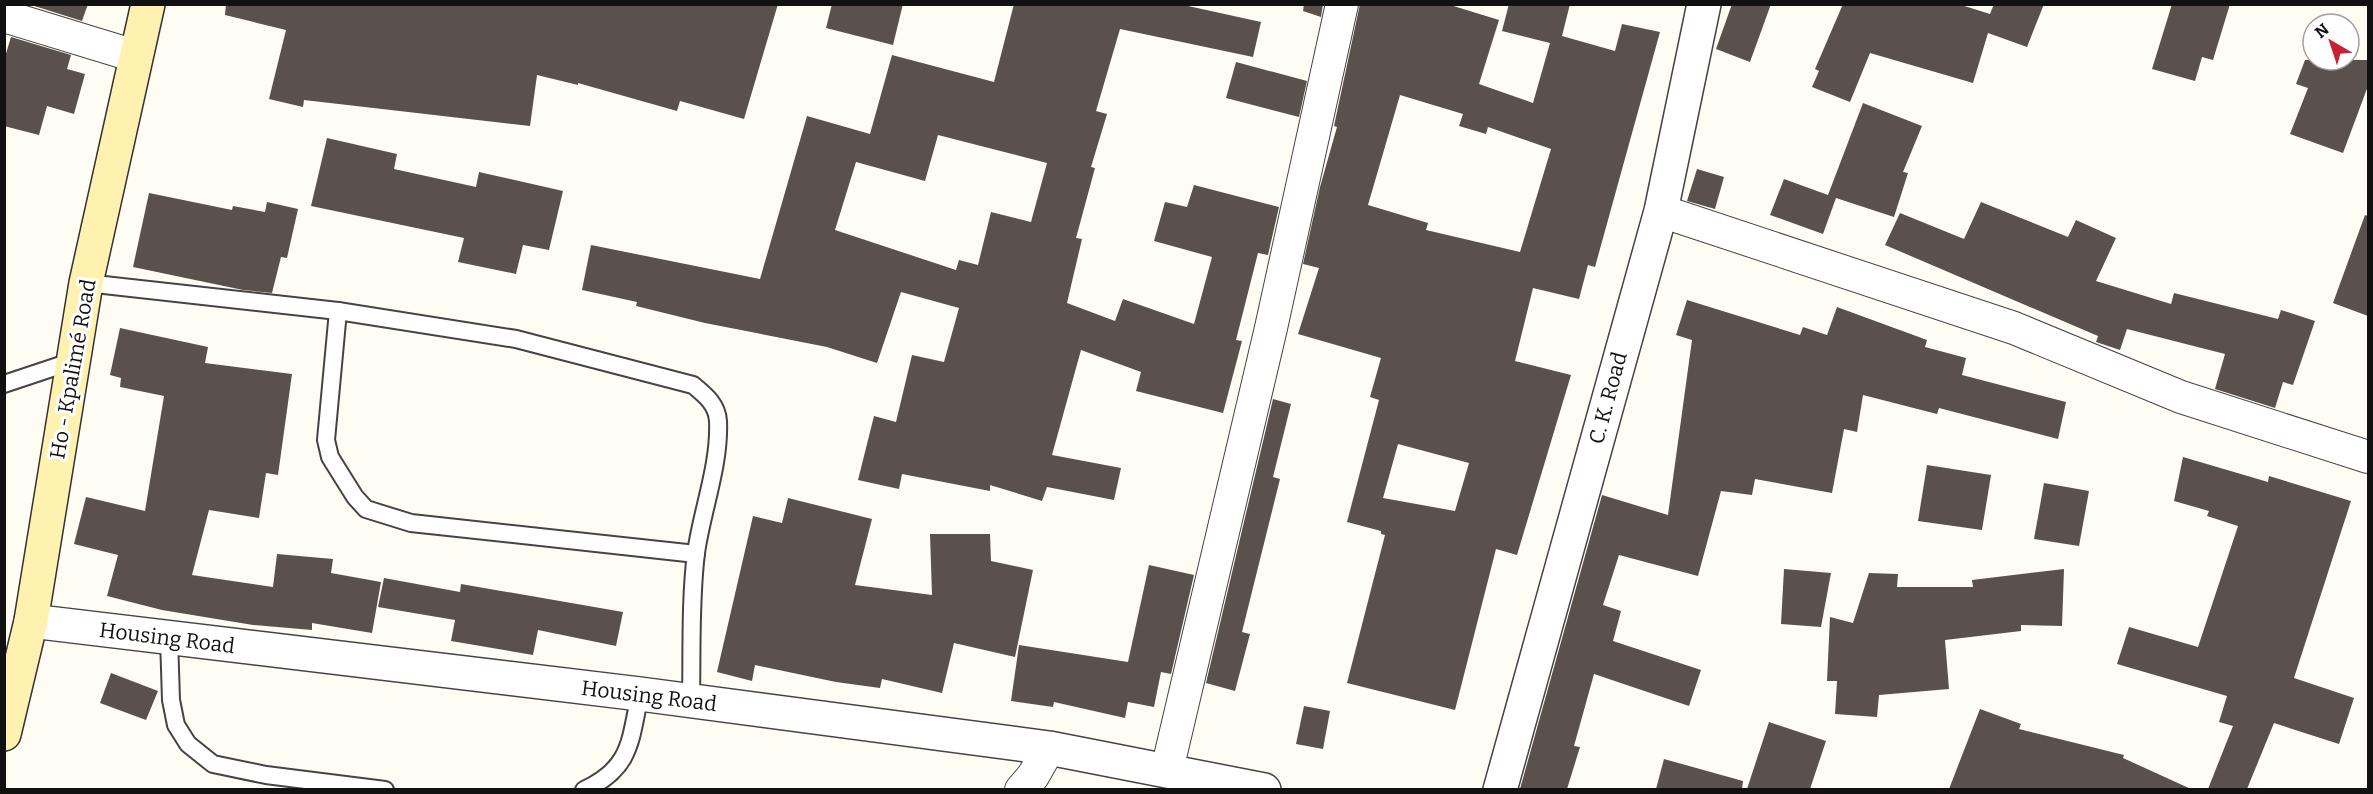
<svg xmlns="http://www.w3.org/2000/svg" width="2373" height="794" font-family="Bitter,serif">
	<rect width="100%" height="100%" fill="#fffcf4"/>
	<g fill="#5a514c" fill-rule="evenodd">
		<path d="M28,4H88L82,21Z"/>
		<path d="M226,4H778L744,119L680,101L677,111L578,83V85L537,75L530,126L304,100L303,107L269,99L286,30L225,15Z"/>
		<path d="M832,4H903L893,45L826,28Z"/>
		<path d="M1014,4H1179L1261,22L1253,57L1120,29L1096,111L1107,114L1091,167L1095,168L1076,238L1082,239L1067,303L1115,321L1123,299L1194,324L1212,257L1154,241L1165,202L1187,207L1194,185L1279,207L1268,255L1258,253L1236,340L1242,341L1223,413L1136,391L1141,372L1081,350L1052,455L1121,468L1114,500L1047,487L1042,501L990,485V491L902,474L899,489L858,480L874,416L896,422L912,355L944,362L959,308L901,292L877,363L827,347L705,323L636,306L637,302L582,290L591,245L760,279L807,116L870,134L892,55L994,82ZM938,135L1047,163L1031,222L991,212L978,265L959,260L956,270L835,230L856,162L925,181Z"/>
		<path d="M1304,4H1323L1321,17L1303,11Z"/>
		<path d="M1360,4H1447L1499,20L1479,84L1533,103L1550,43L1502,31L1509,4H1570L1562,36L1615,51L1622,24L1660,32L1595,267L1588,265L1579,299L1533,288L1515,361L1571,375L1517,555L1496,549L1455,710L1347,683L1385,535L1381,534V531L1347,522L1379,400L1370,397L1381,358L1298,334L1319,268L1303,264L1320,187L1337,127L1334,126ZM1400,95L1463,114L1459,126L1486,134L1488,127L1551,149L1520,252L1426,230L1428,223L1368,205ZM1398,444L1469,463L1455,511L1383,498Z"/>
		<path d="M1732,4H1771L1750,62L1716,49Z"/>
		<path d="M1843,4H1958L1990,14L1994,4H2044L2027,47L1988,33L1973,83L1870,53L1850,102L1812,87L1819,71L1815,69Z"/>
		<path d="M2172,4H2230L2213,60L2202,57L2195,81L2152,69Z"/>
		<path d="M11,37L71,55L67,69L85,74L74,114L47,106L39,135L4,126V60Z"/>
		<path d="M2305,60H2368V86L2343,153L2290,134L2308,88L2296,84Z"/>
		<path d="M1236,62L1307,81L1299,117L1226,98Z"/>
		<path d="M1863,103L1922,126L1903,172L1908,173L1894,217L1836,198L1823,234L1770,215L1784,179L1828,195Z"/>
		<path d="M327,138L397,154L394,169L476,187L479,172L563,191L549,250L523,245L516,274L458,262L464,238L311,206Z"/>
		<path d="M1697,169L1724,177L1715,209L1687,201Z"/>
		<path d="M149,193L232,210L233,206L265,212L267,202L298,209L287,258L281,257L272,293L243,290L133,267Z"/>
		<path d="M1981,202L2068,237L2076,220L2116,238L2096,281L2171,304L2174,293L2278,319L2281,310L2315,321L2293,385L2283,382L2275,408L2215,389L2225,354L2127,329L2120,350L2096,342L2098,336L1885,245L1900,213L1964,239Z"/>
		<path d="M2365,215L2368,216V316L2333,303Z"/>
		<path d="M1687,300L1800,335L1803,327L1827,335L1837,307L1927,340L1925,347L1966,358L1962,375L2066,402L2058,439L1939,408L1937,414L1863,395L1857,432L1844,429L1832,493L1755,479L1752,495L1721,491L1698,576L1619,555L1603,605L1621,611L1613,641L1701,670L1689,706L1594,674L1574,746L1580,747L1567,789H1520L1602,495L1668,515L1692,340L1676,335Z"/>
		<path d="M120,328L208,347L205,363L292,374L278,475L266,473L259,518L209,510L192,575L273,587L277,554L333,559L331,573L381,582L372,633L312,623V630L253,625L162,610L107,596L118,555L74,544L86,497L145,511L164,396L120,387L121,378L110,375Z"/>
		<path d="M1273,399L1291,404L1273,477L1280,479L1242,632L1250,634L1235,691L1206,683Z"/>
		<path d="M2183,457L2268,482L2269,476L2351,501L2294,678L2354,698L2339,744L2274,723L2247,789H2208L2233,726L2219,722L2227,696L2117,664L2129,627L2198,647L2238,526L2207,516L2209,511L2174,501Z"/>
		<path d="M1927,465L1991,475L1982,530L1918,521Z"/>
		<path d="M2044,483L2089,491L2079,546L2034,539Z"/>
		<path d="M788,498L872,519L855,585L932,595L930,534H990L991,561L1033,570L1015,657L954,643L942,693L882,679L880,688L836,682L755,665L752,681L717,672L753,516L782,523Z"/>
		<path d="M1149,565L1194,575L1171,674L1161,672L1154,707L1128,702L1125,718L1054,702L1053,707L1011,701L1019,645L1128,662Z"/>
		<path d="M1784,569L1831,573L1821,627L1781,624Z"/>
		<path d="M2064,569L2062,626L2021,625V631L1945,640L1949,689L1879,695L1877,717L1835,714L1837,681H1827L1830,617L1853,623L1869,573L1898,574L1897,587H1973L1972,580Z"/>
		<path d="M384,578L460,592L461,584L623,612L616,646L538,630L533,655L451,641L455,620L378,607Z"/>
		<path d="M111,673L158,691L146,720L100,703Z"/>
		<path d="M1304,706L1330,711L1323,749L1296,744Z"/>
		<path d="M1980,709L2021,724L2019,729L2124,755L2123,758L2191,789H1949Z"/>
		<path d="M1769,722L1826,741L1810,789H1747Z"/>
		<path d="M1664,759L1743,781L1742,789H1656Z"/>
	</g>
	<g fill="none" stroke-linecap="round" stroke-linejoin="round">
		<g stroke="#444" stroke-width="20">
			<g id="service">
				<path d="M86,283L338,311L516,339L693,385C705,395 717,404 718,421C720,465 702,510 696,553C690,601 692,652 691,700"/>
				<path d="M338,311L326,440L330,457L355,497L366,509L411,523L696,554"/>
				<path d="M4,384L73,361"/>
				<path d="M169,638L171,700L176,725L188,744L213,764L266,775L385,790"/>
				<path d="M584,790C632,768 630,740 640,694"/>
			</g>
		</g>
		<g stroke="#444" stroke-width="34">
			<g id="minor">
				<path d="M4,16L135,56"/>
				<path d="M1661,211L2014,328L2181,397L2368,457"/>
				<path d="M1167,770L1271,328L1342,4"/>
				<path d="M1021,790L1033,776L1049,748"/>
			</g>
		</g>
		<g stroke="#444" stroke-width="36">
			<g id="tertiary">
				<path d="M31,621L640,694L1049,748L1264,790"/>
				<path d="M1500,790L1661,211L1704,4"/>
			</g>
		</g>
		<g stroke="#333" stroke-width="36">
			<path id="secondary" d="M4,734L31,621L86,283L148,4"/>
		</g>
		<use href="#service" stroke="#fff" stroke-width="16"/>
		<use href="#minor" stroke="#fff" stroke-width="32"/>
		<use href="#tertiary" stroke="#fff" stroke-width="33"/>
		<use href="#secondary" stroke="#fff1af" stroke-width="33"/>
	</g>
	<g text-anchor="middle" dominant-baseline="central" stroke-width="6" stroke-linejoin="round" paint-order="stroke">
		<g font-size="21" fill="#111" stroke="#fff">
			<text transform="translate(73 369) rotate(-80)">Ho - Kpalimé Road</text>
			<text transform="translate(1608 398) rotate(-75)">C. K. Road</text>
			<text transform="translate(167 638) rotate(7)">Housing Road</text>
			<text transform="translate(649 696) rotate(7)">Housing Road</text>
		</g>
	</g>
	<rect width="2373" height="794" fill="none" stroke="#111111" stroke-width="12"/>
	<g transform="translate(2331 42) rotate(321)"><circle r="28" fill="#ffffff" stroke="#a0a0a0" stroke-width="1.5"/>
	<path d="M0-4.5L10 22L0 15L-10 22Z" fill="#c72234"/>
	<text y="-9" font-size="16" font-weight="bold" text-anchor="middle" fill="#111111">N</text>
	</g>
</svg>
